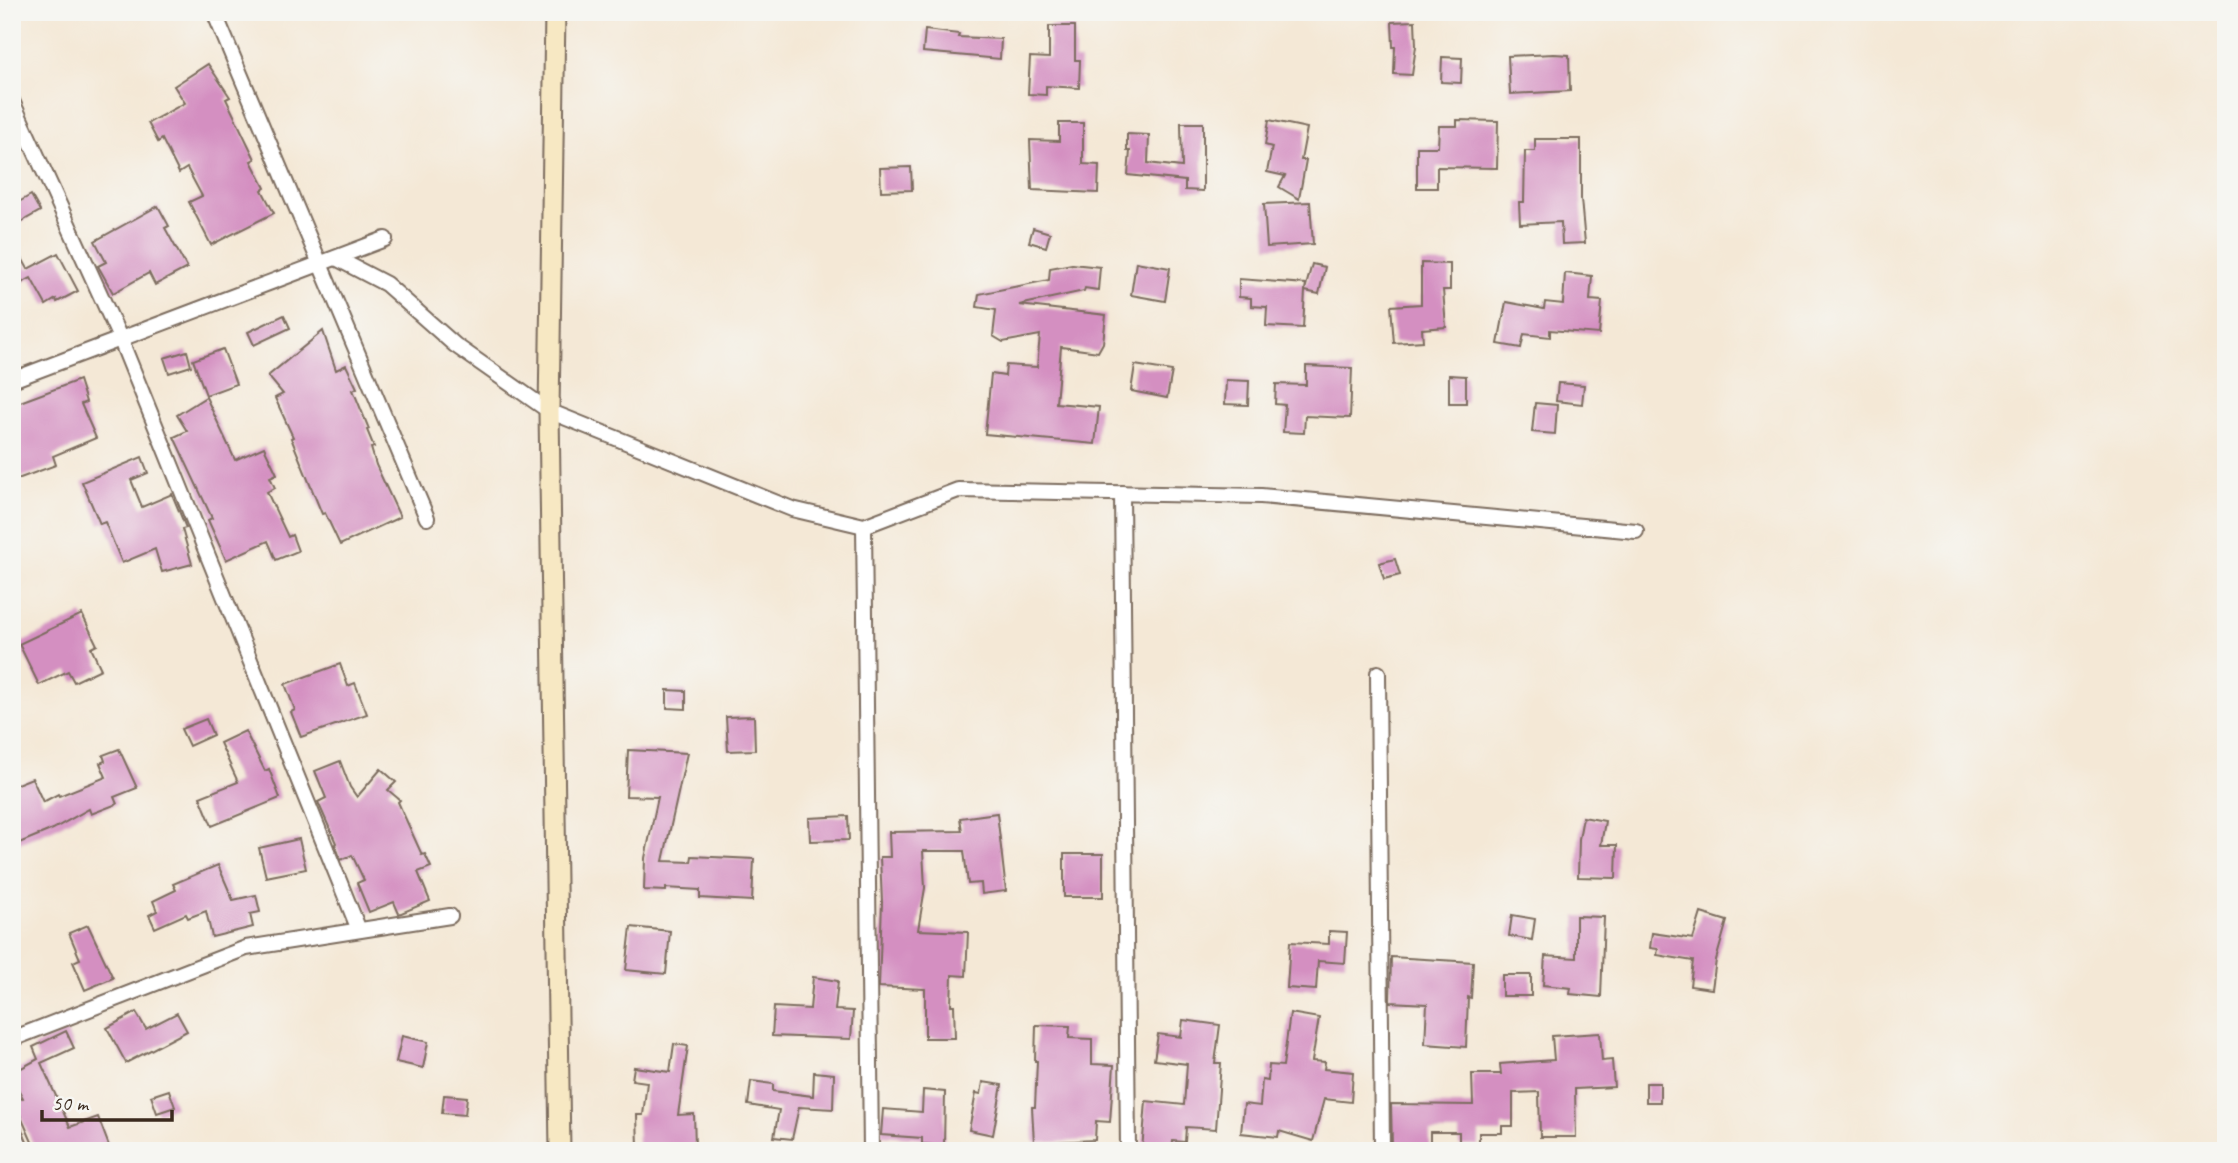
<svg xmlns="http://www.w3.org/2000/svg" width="2238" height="1163" font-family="Caveat,sans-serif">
	<rect width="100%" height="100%" fill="#f6f6f2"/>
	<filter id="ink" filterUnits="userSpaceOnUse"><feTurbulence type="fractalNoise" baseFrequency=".0143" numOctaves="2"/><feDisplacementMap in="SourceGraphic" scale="14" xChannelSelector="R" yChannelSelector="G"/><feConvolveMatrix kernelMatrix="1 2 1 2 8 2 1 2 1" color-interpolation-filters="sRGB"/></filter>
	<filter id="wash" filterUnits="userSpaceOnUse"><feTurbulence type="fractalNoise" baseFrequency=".00686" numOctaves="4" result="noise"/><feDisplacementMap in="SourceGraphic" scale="28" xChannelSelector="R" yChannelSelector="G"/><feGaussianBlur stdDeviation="1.57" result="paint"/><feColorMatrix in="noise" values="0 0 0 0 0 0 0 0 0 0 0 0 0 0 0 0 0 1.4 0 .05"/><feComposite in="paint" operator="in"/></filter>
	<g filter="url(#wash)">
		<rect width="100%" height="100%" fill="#f4e8d6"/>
		<g id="blocks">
			<g fill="#d48fc1">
				<path d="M1415,21L1416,46L1412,75L1394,74L1395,47H1393L1392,22Z"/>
				<path d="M1049,26H1075V60H1080L1079,88L1046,86V95L1028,94L1030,57L1049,58Z"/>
				<path d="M925,30L959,34L958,37L1001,39L1000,59L923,52Z"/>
				<path d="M1554,54L1569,55L1570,91L1510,94L1508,56Z"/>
				<path d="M1442,57L1462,58L1461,83L1441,82Z"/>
				<path d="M208,64L230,97L226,99L255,159L251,161L265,188L262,190L274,213L211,245L189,202L202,196L187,168L179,173L162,139L158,142L148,123L185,103L174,86Z"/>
				<path d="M1269,120L1307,128L1301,160H1306L1299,199L1279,187L1285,176L1267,172L1272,147L1265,145Z"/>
				<path d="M1457,120L1498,121L1497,168L1437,167V188H1417V147H1438L1439,126H1457Z"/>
				<path d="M1059,123H1083V164L1099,165L1098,193L1032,190L1030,140L1059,141Z"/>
				<path d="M1181,123H1203V191L1185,190V181L1128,175L1130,151H1127V134L1149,135L1148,163L1182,167Z"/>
				<path d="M1535,139H1581V199L1585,243L1562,244L1561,222L1520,224L1519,202H1524L1525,151H1535Z"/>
				<path d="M911,167L912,190L881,191L880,168Z"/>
				<path d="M31,195L40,211L12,227V206Z"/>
				<path d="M1310,202L1313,244L1267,247L1264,204Z"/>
				<path d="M158,206L169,226L165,228L187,268L155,285L149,273L113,293L98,266L106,262L95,241Z"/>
				<path d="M1033,228L1050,233L1046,247L1029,242Z"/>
				<path d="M12,240L28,269L58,253L78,291L57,302L56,299L46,305L31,278L12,288Z"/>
				<path d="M1136,262L1170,268L1165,301L1131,295Z"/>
				<path d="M1421,263L1450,264V290H1443L1446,327L1422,329L1423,341L1394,343L1391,306L1421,304Z"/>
				<path d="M1072,264L1100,267L1098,290L1085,288L1084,291L1019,305L1106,315L1103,343L1098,352L1061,347L1056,403L1099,407L1095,444L985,434L991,374L1005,376L1006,365L1037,367L1040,335L1003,342L993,336L996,310L977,307L979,294L1049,280L1050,268Z"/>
				<path d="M1312,264L1325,267L1319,294L1305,291L1303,328L1266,326L1267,307L1251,306V298L1239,297V279L1306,284L1305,290Z"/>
				<path d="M1565,273L1592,276L1590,300L1602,301L1599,334L1550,330V337L1524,334L1521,348L1498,344L1506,302L1544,309L1545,302L1563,304Z"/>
				<path d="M284,315L290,328L254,345L248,332Z"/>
				<path d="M323,331L336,370L346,365L357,388L353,390L369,429L367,430L374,447L371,448L376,465L400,517L340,545L325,513L322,514L291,438L293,437L275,398L283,394L268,376Z"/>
				<path d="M223,349L236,384L206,395L193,360Z"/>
				<path d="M187,351L191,366L169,373L164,358Z"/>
				<path d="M1135,365L1172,371L1167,398L1131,391Z"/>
				<path d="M1306,366L1352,368L1350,418L1305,416L1304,433L1283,432L1285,405L1275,404L1276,384L1306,385Z"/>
				<path d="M1449,375L1466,376V403H1449Z"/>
				<path d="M79,380L86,402L81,404L96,438L53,456L56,465L12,481V405Z"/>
				<path d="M1226,380L1249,381L1248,405L1225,404Z"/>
				<path d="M1558,383L1584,385L1582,404L1556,401Z"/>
				<path d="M206,397L235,460L264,447L277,474L270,477L275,488L267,492L288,537L292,535L298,551L276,560L268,541L226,560L208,520L212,518L174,437L187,431L177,415Z"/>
				<path d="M1535,403L1557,405L1555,434L1532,432Z"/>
				<path d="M142,457L148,473L131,480L142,507L172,494L186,528L182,529L192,564L162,572L155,549L122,563L105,522L100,524L82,482Z"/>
				<path d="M1395,559L1400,575L1384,579L1379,563Z"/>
				<path d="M82,614L97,645L91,648L101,669L74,682L68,671L39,685L19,644Z"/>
				<path d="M340,664L348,686L355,683L367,714L301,737L291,712L295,710L285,684Z"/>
				<path d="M667,690L686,691V709L667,708Z"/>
				<path d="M754,716L755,750L728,751L726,717Z"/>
				<path d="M206,719L213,735L189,746L181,729Z"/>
				<path d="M245,731L265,771L269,769L280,798L212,826L200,797L238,782L220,743Z"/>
				<path d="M119,749L137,788L114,797L117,804L91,814L89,809L53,829L12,846V786L32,778L43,802L58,794L59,796L106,777L100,763L105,761L103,755Z"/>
				<path d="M628,750L687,753L663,861L691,862L692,856L754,859L752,901L700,898V890L666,888V891L644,890L645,858L658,797L626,796Z"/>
				<path d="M340,761L350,787L357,797L381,769L396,782L388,790L400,800L398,802L422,855L425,854L431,867L418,872L430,901L399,914L394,902L369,912L357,883L364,880L352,855L341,860L335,844L336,843L318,802L326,798L315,771Z"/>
				<path d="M997,813L1006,891L982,894L981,883L968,884L964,851H923L925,888L918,930L968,932L966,976L952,975L951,1005H954L955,1038H925V989L879,987L882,902L880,857H890L889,832L962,831L960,818Z"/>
				<path d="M848,816L849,840L810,841L809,818Z"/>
				<path d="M1583,817L1605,821L1601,845H1617L1616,878L1578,877L1579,839Z"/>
				<path d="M299,839L306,869L266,877L259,848Z"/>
				<rect x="1064" y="854" width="39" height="43"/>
				<path d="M218,865L233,900L256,895L260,912L250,914L253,927L212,937L206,911L188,918L186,914L155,928L149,915L157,911L153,901L176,890L173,884Z"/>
				<path d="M1701,913L1727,921L1716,960L1712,989L1690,986L1693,961L1657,955L1658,949L1650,948L1652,933L1693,939Z"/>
				<path d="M1512,915L1535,919L1532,940L1509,936Z"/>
				<path d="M1576,916L1604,917L1601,997L1570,994L1571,988L1543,985L1545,956L1576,958Z"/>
				<path d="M88,925L113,978L85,990L73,962L80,959L69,933Z"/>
				<path d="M631,927L670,931L666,974L626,970Z"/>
				<path d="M1329,931L1347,932L1345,963L1318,961L1316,990L1287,988L1290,942L1329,944Z"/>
				<path d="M1391,957L1473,962L1471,998L1468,997L1466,1047L1425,1044L1427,1004L1390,1002Z"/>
				<rect x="1502" y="975" width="29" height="21"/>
				<path d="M813,977L838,981L835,1010L853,1011L851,1039L772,1036L774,1007L810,1009Z"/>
				<path d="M136,1012L146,1029L177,1013L187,1031L126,1063L107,1028Z"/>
				<path d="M1290,1013L1319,1018L1312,1061L1325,1062L1324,1069L1353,1072L1351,1102L1324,1099L1313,1141L1279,1131L1278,1137L1241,1133L1244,1104L1260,1106L1262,1080L1268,1081L1269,1065L1283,1066Z"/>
				<path d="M1183,1020L1220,1025L1215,1063H1221L1216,1129L1186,1127L1185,1142L1173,1141L1172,1151H1142L1146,1101L1184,1105L1187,1064L1154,1060L1158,1034L1181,1037Z"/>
				<path d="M1036,1025L1070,1026L1069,1038L1092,1039V1064L1114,1065L1110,1122L1096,1121L1095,1140L1034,1143L1032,1107H1035L1037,1061H1035Z"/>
				<path d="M66,1031L74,1048L41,1063L70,1127L98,1117L109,1146L95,1151H36L14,1101L23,1098L12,1078V1073L38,1059L33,1047Z"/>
				<path d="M1600,1033L1602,1061L1612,1060L1614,1087L1575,1089L1576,1137H1540L1539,1092L1513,1093V1126H1502V1133H1479V1146H1459V1132H1430V1149L1392,1147L1391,1104L1473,1105L1472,1074H1501L1500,1064L1554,1060L1552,1036Z"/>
				<path d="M402,1036L428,1042L423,1068L396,1062Z"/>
				<path d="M674,1044L688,1046L678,1115L694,1114L695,1147H638L637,1115H643L647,1082L632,1080L634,1067L670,1072Z"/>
				<path d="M814,1072L834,1074L833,1109L799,1107L792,1139L774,1137L779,1110L748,1105L751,1081L773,1084V1091L813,1096Z"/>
				<path d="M983,1082L1002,1085L993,1135L969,1130L976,1093L981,1094Z"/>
				<rect x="1646" y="1083" width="14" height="19"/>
				<path d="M169,1090L175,1107L157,1113L151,1096Z"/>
				<path d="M923,1090L945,1092L944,1146L922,1144V1138L881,1135L883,1109L922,1112Z"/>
				<path d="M444,1095L467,1097L465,1115L442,1113Z"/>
			</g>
		</g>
	</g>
	<g filter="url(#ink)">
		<use href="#blocks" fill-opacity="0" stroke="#7c6c5e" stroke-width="2"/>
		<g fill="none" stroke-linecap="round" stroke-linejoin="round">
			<g stroke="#7c6c5e" stroke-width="18">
				<g id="street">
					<path d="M214,12L427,518"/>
					<path d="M12,101L120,338L359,930"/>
					<path d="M336,258L386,284L455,345L549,411L792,509L864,526L958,490L1261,496L1636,531"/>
					<path d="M12,380L385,239"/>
					<path d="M1122,493L1128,1151"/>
					<path d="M864,526L871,1151"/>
					<path d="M1378,673L1382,1151"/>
					<path d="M12,1039L246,948L450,916"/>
					<path d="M12,1126L22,1151"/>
				</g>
			</g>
			<g stroke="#7c6c5e" stroke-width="23">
				<path id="secondary" d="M555,12L549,411L560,1151"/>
			</g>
			<use href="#street" stroke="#fff" stroke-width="14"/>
			<use href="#secondary" stroke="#f7e8c3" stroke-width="19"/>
		</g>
	</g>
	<rect width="2238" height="1163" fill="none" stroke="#f6f6f2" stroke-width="42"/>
	<path d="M42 1110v10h130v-10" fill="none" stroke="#3b2a1e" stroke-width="3.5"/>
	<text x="52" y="1110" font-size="21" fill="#3b2a1e" stroke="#f6f6f2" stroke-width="5" paint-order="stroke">50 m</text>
</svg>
